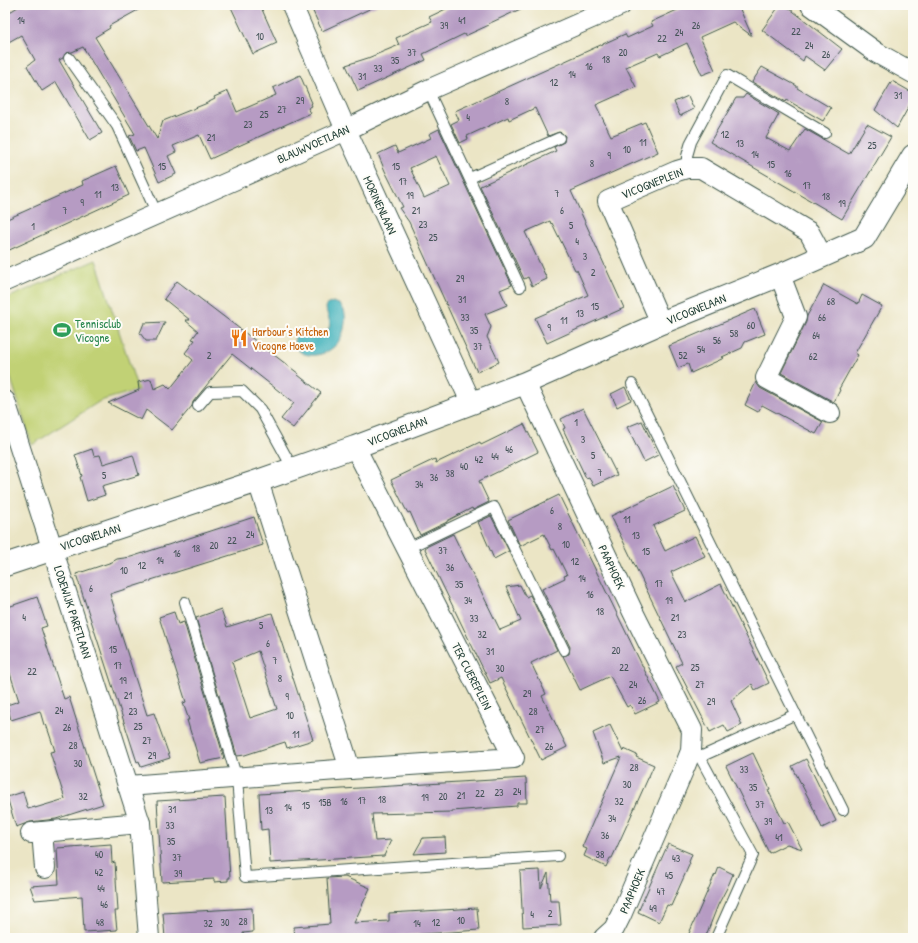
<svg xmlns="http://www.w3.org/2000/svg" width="918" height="943" font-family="'Patrick Hand',sans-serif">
	<rect width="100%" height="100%" fill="#fdfcf7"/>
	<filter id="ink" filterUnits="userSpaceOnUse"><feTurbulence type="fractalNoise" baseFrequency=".025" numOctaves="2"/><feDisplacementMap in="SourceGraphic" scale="8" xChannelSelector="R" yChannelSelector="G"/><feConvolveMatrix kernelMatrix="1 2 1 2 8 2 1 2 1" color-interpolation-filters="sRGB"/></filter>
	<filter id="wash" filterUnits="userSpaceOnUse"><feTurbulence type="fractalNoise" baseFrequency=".012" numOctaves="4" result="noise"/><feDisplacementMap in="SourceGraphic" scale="16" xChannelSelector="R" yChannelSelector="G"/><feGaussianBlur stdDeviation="0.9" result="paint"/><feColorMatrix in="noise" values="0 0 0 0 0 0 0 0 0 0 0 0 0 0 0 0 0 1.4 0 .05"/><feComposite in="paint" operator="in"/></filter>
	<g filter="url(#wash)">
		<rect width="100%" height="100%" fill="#ebe5c5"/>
		<path fill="#c1d174" stroke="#708754" d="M96,260L138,390L100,401L32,445L5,360V299Z"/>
		<path fill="#44b3bc" stroke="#327878" d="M333,302L339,304C345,309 346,315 345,323C341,366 284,362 296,334L303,331C306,332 308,335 311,336C319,339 330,332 330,323C329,317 326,313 326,307L328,304Z"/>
		<g id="blocks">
			<g fill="#b69bc3" fill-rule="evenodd">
				<path d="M21,5H147L109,26L110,28L95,37L157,139L163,121L205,104L215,99L214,97L228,91L237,112L276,95L273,88L300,75L312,103L311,104L312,106L308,108L311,113L210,159L199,135L173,146L176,152L168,156L176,174L159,182L144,148L136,151L129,136L135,134L83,47L72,52L66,53L63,58L59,60L102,133L90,140L56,82L42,91L27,66L35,60L21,35L5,44V15Z"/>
				<path d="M230,5H260L277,43L253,54Z"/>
				<path d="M310,5H378L322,31Z"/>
				<path d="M454,5H529L488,24L489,25L465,36L464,34L423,54L426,60L358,91L346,65L368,58L399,45L396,38L432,22L429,17Z"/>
				<path d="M688,5H738L752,36L733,22L700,37L715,70L702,75L687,43L660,56L658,53L626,67L636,87L596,105L611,136L645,122L658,152L571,191L624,308L547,343L535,318L588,295L577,270H575L552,223L551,224L550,221L525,232L547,279L532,286L528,277L524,279L480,186L556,151L554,147L564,142L565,136L562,133L559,132L548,136L535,108L509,120L508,117L467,136L468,139L460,143L451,124L459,120L455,111L625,34L627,38L653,26L651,22Z"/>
				<path d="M780,5H785L842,49L825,70L805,56L803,61L762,30Z"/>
				<path d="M762,67L797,86V88L831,108L823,121L787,100L786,102L752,82Z"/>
				<path d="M892,81L913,93V99L897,128L875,110Z"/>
				<path d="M746,94L779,114L766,138L790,151L805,129L849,154L867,124L891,137L842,219L710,142L736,98H743Z"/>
				<path d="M688,96L694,109L680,116L674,102Z"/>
				<path d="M439,129L512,285L500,290L507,305L485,314L491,327L487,337L499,362L477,372L409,222L399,208L403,207L385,171L378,154L395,146L398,153L431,138L429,134ZM436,156L450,186L424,198L410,168Z"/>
				<path d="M116,166L129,195L5,252V220L83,185L82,181Z"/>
				<path d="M177,281L299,374L298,375L321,393L293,428L281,419L294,403L232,354L193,402L192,406L172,430L146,410L141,420L108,403L139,390L138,382L151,379L154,389L165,384L170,389L193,360L185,353L195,340L192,339L198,331L185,320H190L164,299Z"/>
				<path d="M824,285L858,304L862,295L882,306L855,353L858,355L839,389L840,390L834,402L781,373L806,322L807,316Z"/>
				<path d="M755,309L765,334L745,342L742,348L722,357L724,358L691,373L688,364L678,368L669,346Z"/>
				<path d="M165,322L156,341H146L140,333L144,323Z"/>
				<path d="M756,382L760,388L823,422L816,434L762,405L758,412L745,405Z"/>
				<path d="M625,387L631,400L617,407L611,394Z"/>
				<path d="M583,408L617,475L593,486L589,477L586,478L563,429L565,428L561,419Z"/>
				<path d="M642,421L658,455L644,462L627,427Z"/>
				<path d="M524,424L538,452L479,481L489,502L473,510L472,508L447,521V522L420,535L410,512L408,513L405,508L391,480L435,459L436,463L480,442L481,445Z"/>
				<path d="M92,449L94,456L100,455L103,464L133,455L139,475L102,486L105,495L87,501L80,477L82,476L75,455Z"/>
				<path d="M673,486L685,511L653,526L665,551L695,536L705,556L671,572L686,602L721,584L769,683L755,690L752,684L731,701L742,725L728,732L724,725L710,732L676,666L682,663L611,516Z"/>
				<path d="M559,495L660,702L635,714L630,705L627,707L610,676L580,690L563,656L569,654L570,647L542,589L565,578L564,576L567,575L554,549L552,550L544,534L520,546L508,520Z"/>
				<path d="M491,516L509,551L494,559L478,522Z"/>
				<path d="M254,517L263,545L151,580V581L110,594L117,617L116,618L147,715L154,713L170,758L141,767L139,761L137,762L76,574L112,562L117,559L131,557Z"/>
				<path d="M453,534L500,630L521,621L506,587L520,585L526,597L530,595L557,650L531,663L546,694L542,696L567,747L541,760L501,678L490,683L425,549L426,547Z"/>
				<path d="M37,597L47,626L41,628L52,662L64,699L69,697L103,804L56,819L30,822L16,827L7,797L23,792L28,809L35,807V808L65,799L50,752L55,751L46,724L44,725L40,711L11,720L7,705L19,701L5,658V608Z"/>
				<path d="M221,609L227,627L272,613L313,740L287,748L285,742L245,755L237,756L196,618ZM258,651L277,709L250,718L232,662Z"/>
				<path d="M174,612L178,624L184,622L224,758L200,763L187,720H189L183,703L186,702L159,617Z"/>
				<path d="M610,725L623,752L624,749L637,755L636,757L654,765L612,858H610L606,867L584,856L587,849L582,847L621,757L604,763L593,733Z"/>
				<path d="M753,753L770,789L768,790L784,823L788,822L802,849L787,844L769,853L726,766Z"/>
				<path d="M806,759L836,821L822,828L810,801L792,766Z"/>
				<path d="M526,778L527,803H517V806L452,811V812L372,814L375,841L391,840L384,856L270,863L268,829L261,830L259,794Z"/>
				<path d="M225,797L230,878H228V881L214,882V879L162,882L157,801Z"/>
				<path d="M445,837L446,852L414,854L423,838Z"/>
				<path d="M111,844L112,863L115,862L116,879L118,911H115L117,930L84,932L82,896L35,900L30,886L59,884L57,848Z"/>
				<path d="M668,844L692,854L689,862L690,863L671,906L667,905L659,922L638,912Z"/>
				<path d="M719,867L733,874L728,886L718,905L705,938H687L715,874L716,875Z"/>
				<path d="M540,870L541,888L548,873L550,901H559L561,925L523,927L520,871Z"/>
				<path d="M345,877L370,888L354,923L389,921V913L477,908L479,930L369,938H295L294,927L330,924L327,878Z"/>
				<path d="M252,908L253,932L243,933L244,938H165L163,913Z"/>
			</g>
		</g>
	</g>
	<g filter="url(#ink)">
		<use href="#blocks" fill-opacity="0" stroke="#3e564a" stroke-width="1"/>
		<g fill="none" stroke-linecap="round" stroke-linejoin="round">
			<g stroke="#3e564a" stroke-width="12">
				<g id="service">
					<path d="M69,58L117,126L157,214"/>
					<path d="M428,90L520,287"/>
					<path d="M687,168V156L691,142L727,75L825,133"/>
					<path d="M470,178L559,138"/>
					<path d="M632,384L843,810"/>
					<path d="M198,406L210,392L242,391L260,409L293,469"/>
					<path d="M406,549L494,507L564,650"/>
					<path d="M185,602L237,779L245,877L558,856"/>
					<path d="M691,751L700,757L753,855L716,938"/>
					<path d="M700,757L796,714"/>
				</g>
			</g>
			<g stroke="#3e564a" stroke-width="22">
				<g id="minor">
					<path d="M292,5L346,130L471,402"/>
					<path d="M811,5L877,53L913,73"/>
					<path d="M780,275L796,317L766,378L830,413"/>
					<path d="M5,281L236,179L346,130L428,90L621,5"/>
					<path d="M661,323L608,201L677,171L687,168H701L809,232L822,256"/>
					<path d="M525,383L633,612L692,730L691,751L685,766L621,915L614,929L604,938"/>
					<path d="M5,401L140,823"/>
					<path d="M350,769L514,758L355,447"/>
					<path d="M128,786L350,769L258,481"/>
					<path d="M42,832L45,868"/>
					<path d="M31,833L140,823L149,938"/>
				</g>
			</g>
			<g stroke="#3e564a" stroke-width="24">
				<path id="tertiary" d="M5,565L258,481L355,447L525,383L661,323L780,275L864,238L913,156"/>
			</g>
			<use href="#service" stroke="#fff" stroke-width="10"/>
			<use href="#minor" stroke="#fff" stroke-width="20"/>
			<use href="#tertiary" stroke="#fff" stroke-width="22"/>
		</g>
	</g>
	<defs>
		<g id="stadium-bare" transform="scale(1.38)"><path d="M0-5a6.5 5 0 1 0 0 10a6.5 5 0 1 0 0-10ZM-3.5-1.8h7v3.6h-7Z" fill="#2e9e5b" stroke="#fdfcf7" stroke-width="2.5" paint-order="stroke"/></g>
		<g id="restaurant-bare" transform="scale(1.38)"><path d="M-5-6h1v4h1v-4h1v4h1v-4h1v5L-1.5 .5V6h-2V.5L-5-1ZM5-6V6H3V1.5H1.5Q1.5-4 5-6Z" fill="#e8710a" stroke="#fdfcf7" stroke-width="2.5" paint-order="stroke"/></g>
	</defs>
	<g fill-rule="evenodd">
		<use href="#stadium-bare" x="62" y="330"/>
		<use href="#restaurant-bare" x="239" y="338"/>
	</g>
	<g text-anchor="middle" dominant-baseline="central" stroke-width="4" stroke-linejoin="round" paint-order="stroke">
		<g font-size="10" fill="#455458">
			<text x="21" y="20">14</text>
			<text x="462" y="20">41</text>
			<text x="444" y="25">39</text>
			<text x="696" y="25">26</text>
			<text x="796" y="31">22</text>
			<text x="679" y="32">24</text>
			<text x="260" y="36">10</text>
			<text x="662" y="38">22</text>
			<text x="809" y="45">24</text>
			<text x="412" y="52">37</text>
			<text x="623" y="52">20</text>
			<text x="826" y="54">26</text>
			<text x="606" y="59">18</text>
			<text x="395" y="60">35</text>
			<text x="589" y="66">16</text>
			<text x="378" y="68">33</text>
			<text x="572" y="74">14</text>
			<text x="362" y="76">31</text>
			<text x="554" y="82">12</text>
			<text x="898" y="95">31</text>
			<text x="300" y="100">29</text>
			<text x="507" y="101">8</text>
			<text x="282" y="109">27</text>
			<text x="264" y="114">25</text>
			<text x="468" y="117">4</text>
			<text x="248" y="124">23</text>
			<text x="725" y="134">12</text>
			<text x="211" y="137">21</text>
			<text x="643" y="142">11</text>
			<text x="740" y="143">13</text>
			<text x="872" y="145">25</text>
			<text x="627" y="149">10</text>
			<text x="755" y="154">14</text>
			<text x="609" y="155">9</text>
			<text x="592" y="163">8</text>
			<text x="771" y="164">15</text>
			<text x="162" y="166">15</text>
			<text x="396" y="166">15</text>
			<text x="788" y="173">16</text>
			<text x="403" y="181">17</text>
			<text x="807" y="185">17</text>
			<text x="115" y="187">13</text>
			<text x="557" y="193">7</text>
			<text x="98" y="194">11</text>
			<text x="410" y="195">19</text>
			<text x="826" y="196">18</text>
			<text x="82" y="202">9</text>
			<text x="842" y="203">19</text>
			<text x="65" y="210">7</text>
			<text x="416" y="210">21</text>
			<text x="562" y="210">6</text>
			<text x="423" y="224">23</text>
			<text x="571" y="225">5</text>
			<text x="33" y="226">1</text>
			<text x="433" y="237">25</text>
			<text x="577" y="241">4</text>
			<text x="585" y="256">3</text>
			<text x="593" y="272">2</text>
			<text x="460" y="278">29</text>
			<text x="462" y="299">31</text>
			<text x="831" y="301">68</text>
			<text x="595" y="306">15</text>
			<text x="580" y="313">13</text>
			<text x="465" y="317">33</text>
			<text x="822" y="317">66</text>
			<text x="564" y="320">11</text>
			<text x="751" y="325">60</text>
			<text x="549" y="327">9</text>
			<text x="474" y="330">35</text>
			<text x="734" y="333">58</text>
			<text x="816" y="335">64</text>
			<text x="717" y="340">56</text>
			<text x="478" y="346">37</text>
			<text x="701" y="349">54</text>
			<text x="209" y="355">2</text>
			<text x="683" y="355">52</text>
			<text x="813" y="356">62</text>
			<text x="576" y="422">1</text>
			<text x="583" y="439">3</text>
			<text x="509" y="449">46</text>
			<text x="593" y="455">5</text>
			<text x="495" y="456">44</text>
			<text x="479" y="459">42</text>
			<text x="464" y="466">40</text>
			<text x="600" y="472">7</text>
			<text x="450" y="473">38</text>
			<text x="104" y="475">5</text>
			<text x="434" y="477">36</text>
			<text x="419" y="484">34</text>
			<text x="552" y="510">6</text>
			<text x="627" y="519">11</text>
			<text x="560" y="526">8</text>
			<text x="250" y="534">24</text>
			<text x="636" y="535">13</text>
			<text x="232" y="540">22</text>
			<text x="566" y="544">10</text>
			<text x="214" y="545">20</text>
			<text x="196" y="548">18</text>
			<text x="443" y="550">37</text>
			<text x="646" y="551">15</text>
			<text x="177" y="553">16</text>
			<text x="160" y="560">14</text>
			<text x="575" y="561">12</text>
			<text x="142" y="565">12</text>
			<text x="450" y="567">36</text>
			<text x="124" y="570">10</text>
			<text x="582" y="578">14</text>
			<text x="659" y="583">17</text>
			<text x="459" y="584">35</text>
			<text x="91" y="588">6</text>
			<text x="590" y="594">16</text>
			<text x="468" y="600">34</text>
			<text x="669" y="600">19</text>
			<text x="600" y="611">18</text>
			<text x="24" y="617">4</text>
			<text x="675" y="617">21</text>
			<text x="474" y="618">33</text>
			<text x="261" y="625">5</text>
			<text x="482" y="634">32</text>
			<text x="682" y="634">23</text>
			<text x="268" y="643">6</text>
			<text x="113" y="649">15</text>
			<text x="616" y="650">20</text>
			<text x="490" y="651">31</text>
			<text x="275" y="660">7</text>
			<text x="118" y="665">17</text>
			<text x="624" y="667">22</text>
			<text x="695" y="667">25</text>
			<text x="500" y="668">30</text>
			<text x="32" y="671">22</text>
			<text x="280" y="678">8</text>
			<text x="123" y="680">19</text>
			<text x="633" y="684">24</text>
			<text x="700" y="684">27</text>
			<text x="527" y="693">29</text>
			<text x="128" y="695">21</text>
			<text x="287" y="696">9</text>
			<text x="642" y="700">26</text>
			<text x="711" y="701">29</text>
			<text x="59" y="710">24</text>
			<text x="133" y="711">23</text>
			<text x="533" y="711">28</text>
			<text x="290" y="715">10</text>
			<text x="138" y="726">25</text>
			<text x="67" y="727">26</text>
			<text x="540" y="729">27</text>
			<text x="296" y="734">11</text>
			<text x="147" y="740">27</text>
			<text x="73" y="745">28</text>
			<text x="549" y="746">26</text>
			<text x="152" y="755">29</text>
			<text x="78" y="763">30</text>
			<text x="634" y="767">28</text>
			<text x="744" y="769">33</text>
			<text x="627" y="784">30</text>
			<text x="753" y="787">35</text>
			<text x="517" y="791">24</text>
			<text x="499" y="792">23</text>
			<text x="480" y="793">22</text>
			<text x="461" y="795">21</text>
			<text x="83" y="796">32</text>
			<text x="443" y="796">20</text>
			<text x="425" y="797">19</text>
			<text x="382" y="799">18</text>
			<text x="362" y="800">17</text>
			<text x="344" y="801">16</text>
			<text x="619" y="801">32</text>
			<text x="325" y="802">15B</text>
			<text x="760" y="804">37</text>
			<text x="306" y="805">15</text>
			<text x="288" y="807">14</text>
			<text x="172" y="809">31</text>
			<text x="269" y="810">13</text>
			<text x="612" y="818">34</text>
			<text x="768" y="821">39</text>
			<text x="170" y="825">33</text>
			<text x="605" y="835">36</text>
			<text x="779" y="837">41</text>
			<text x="171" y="841">35</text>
			<text x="99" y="854">40</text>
			<text x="600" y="854">38</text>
			<text x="177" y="857">37</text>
			<text x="676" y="858">43</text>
			<text x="99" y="872">42</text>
			<text x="178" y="873">39</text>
			<text x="669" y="875">45</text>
			<text x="101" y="888">44</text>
			<text x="661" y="891">47</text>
			<text x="104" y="904">46</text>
			<text x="653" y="908">49</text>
			<text x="550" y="913">2</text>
			<text x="532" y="914">4</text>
			<text x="461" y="920">10</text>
			<text x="243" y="921">28</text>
			<text x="100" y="922">48</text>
			<text x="225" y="922">30</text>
			<text x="436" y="922">12</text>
			<text x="208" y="923">32</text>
			<text x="417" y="923">14</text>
		</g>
		<g font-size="12" fill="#1f3d34" stroke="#fdfcf7">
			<text transform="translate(313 144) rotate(-24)">BLAUWVOETLAAN</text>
			<text transform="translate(652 183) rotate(-22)">VICOGNEPLEIN</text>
			<text transform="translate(380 205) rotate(65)">MORINENLAAN</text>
			<text transform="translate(696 309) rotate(-22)">VICOGNELAAN</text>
			<text transform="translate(397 431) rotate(-21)">VICOGNELAAN</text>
			<text transform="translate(90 537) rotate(-18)">VICOGNELAAN</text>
			<text transform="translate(612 567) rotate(65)">PAAPHOEK</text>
			<text transform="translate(73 612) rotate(72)">LODEWIJK PARETLAAN</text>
			<text transform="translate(472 676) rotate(63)">TER CUEREPLEIN</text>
			<text transform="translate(632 891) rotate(-67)">PAAPHOEK</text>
		</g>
		<g font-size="12" fill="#27864d" stroke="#fdfcf7" text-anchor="start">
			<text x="75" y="323">Tennisclub<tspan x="75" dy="14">Vicogne</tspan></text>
		</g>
		<g font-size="12" fill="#c56008" stroke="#fdfcf7" text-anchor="start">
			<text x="252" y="331">Harbour's Kitchen<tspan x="252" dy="14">Vicogne Hoeve</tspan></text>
		</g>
	</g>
	<rect width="918" height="943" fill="none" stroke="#fdfcf7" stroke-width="20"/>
</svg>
